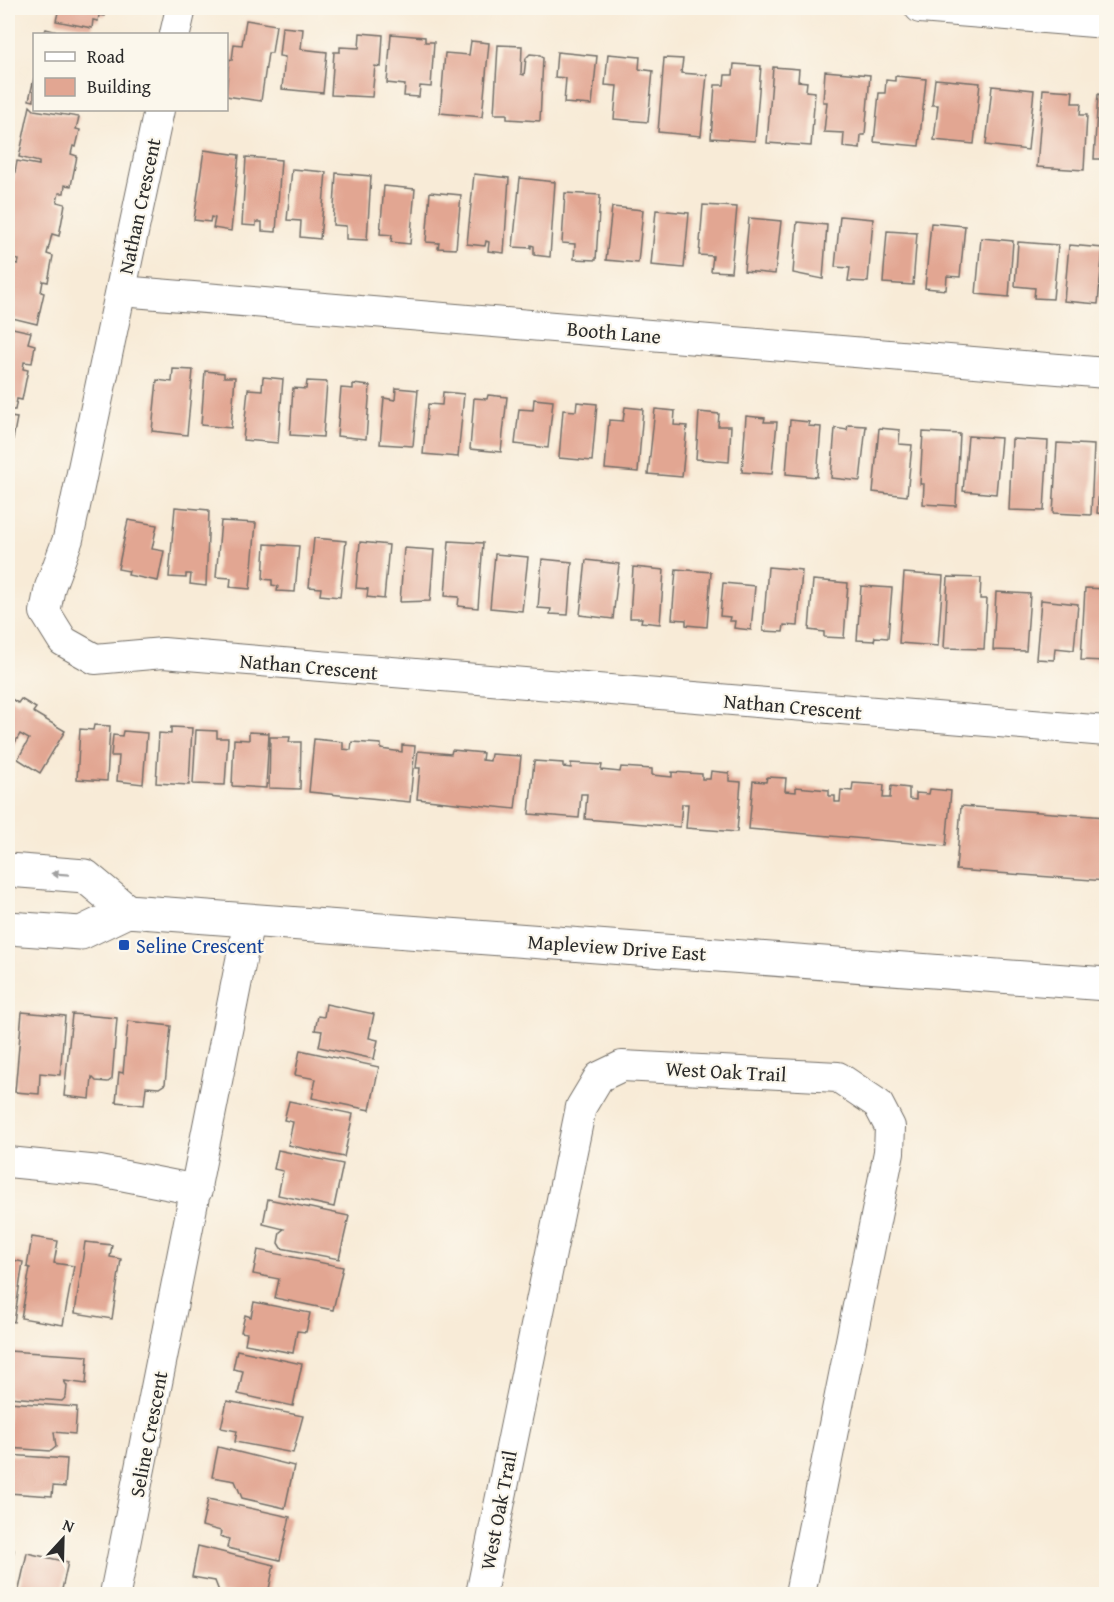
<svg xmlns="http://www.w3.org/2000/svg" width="1114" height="1602" font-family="'Gentium Book Plus',serif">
	<rect width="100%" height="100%" fill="#fbf7ec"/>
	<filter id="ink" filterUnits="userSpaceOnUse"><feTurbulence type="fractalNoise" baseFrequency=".0167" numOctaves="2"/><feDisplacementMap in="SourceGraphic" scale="12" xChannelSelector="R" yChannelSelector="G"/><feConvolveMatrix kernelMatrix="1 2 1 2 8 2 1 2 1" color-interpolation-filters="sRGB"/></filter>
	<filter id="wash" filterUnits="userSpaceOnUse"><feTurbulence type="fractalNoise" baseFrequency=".008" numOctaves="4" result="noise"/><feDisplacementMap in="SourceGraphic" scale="24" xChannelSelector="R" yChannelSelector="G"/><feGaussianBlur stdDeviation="1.35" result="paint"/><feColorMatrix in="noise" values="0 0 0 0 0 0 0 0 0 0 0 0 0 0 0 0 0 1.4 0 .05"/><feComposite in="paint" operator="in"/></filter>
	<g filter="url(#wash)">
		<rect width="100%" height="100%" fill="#f8ebd7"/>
		<g id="blocks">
			<g fill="#e2a692">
				<path d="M59,8H106L105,16L99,15L98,21L93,20L92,28L56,21Z"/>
				<path d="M246,20L276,25L272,53H268L261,101L226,96L229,59L232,60L234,44L242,45Z"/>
				<path d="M282,27L303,29L301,49L327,52L323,93L282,89L285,57L279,56Z"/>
				<path d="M46,29L65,34H44Z"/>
				<path d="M360,33L383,35L381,67L375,66L372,97L331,95L334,52H340V47L359,48Z"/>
				<path d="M391,34L425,37V42H434L431,87L420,86L419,97L404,96L405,85L387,83Z"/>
				<path d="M471,41L489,43L482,117L440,113L445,53L469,55Z"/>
				<path d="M498,45L522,46L521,74L524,75L526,58L530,54L540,55L543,58L540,121L507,119V114H494Z"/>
				<path d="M557,52L597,56L592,105L564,103L566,78L555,77Z"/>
				<path d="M608,54L640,57L639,69L653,71L648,122L614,119L617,86L605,85Z"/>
				<path d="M664,58L683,59L681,73L707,75L701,136L658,132Z"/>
				<path d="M734,64L761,66L755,141L711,138L715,85H724L725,75H733Z"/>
				<path d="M773,67L799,69L798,81L807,82L806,91L815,92L811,146L767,143Z"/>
				<path d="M825,71L870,75L865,135H861L860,149L843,147L844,133L824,132L827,102H823Z"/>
				<path d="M895,76L926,79L919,146L874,142L879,93H885L886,80L895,81Z"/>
				<path d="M34,78V101L29,100Z"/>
				<path d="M935,79L980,83L974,144L934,140L938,105H932Z"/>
				<path d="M992,86L1034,90L1028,150L986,145Z"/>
				<path d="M1043,89L1073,91L1072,103H1081L1080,115H1087L1084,170L1037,167Z"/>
				<path d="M1098,94L1106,95V159H1094Z"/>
				<path d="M30,106L34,110L79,117L76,129L80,130L76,147L73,146L71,154L77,156L71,186L65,185L64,193H59L57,202L65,204L59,236L52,234L47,254L53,256L48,282L43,281L41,292L44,293L37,324L8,317V262L18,264L19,260L8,258V208L17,161L39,165V162L19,157Z"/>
				<path d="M204,150L239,155L231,231L213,228L215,218L211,217L210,222L194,220Z"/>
				<path d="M246,157L281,160L276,232L262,231V222H256V226L242,225Z"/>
				<path d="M292,169L326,172L320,239L300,237L301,221L287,220Z"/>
				<path d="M336,173L371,176L367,240L346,239V226L333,225Z"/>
				<path d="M474,174L509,178L504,253L488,251L489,242L486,241L485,246L467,244Z"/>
				<path d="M520,178L555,182L550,257L534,255V246L531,245V248L513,247Z"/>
				<path d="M384,186L415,189L410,244L391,242L392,235L380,234Z"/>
				<path d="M430,192L461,195L456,249L438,248L439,243L426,242Z"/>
				<path d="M565,193L600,195L596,260L574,259L575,244L562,243Z"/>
				<path d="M703,205L737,207L731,272L711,271L713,256L699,255Z"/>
				<path d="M612,207L643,210L638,263L606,260Z"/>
				<path d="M656,210L689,213L684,268L651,265Z"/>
				<path d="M840,216L873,219L868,282L848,281L850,268L835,267Z"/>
				<path d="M749,218L781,221L775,274L744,271Z"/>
				<path d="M797,222L827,225L823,279L793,273Z"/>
				<path d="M931,223L965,226L960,277L947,276L946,290L925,288Z"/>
				<path d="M887,231L917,233L913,285L883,283Z"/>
				<path d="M981,238L1013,241L1009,297L976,294Z"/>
				<path d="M1018,242L1058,245L1053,299L1034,298L1035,288L1015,286Z"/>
				<path d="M1069,245L1103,248L1098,304L1064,301Z"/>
				<path d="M8,327L31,332L28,343L35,345L32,363L24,362L23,369L28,370L22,400L17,399L15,410H11L10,417L17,418L11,450L8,449Z"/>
				<path d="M173,369L193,370L187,435L152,431L157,380L172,382Z"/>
				<path d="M205,371L224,373V377H235L231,428L201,425Z"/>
				<path d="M263,377L283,379L278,443L243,440L248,389L262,390Z"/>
				<path d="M307,381L327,382L323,437L290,435L293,388L306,389Z"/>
				<path d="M353,384L370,386L366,439L337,436L341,388L353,389Z"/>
				<path d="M396,388L418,390L413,446L380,444L384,398L395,400Z"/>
				<path d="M443,392L464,394L458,457L423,454L428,404L442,405Z"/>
				<path d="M488,395L507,397L501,452L470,449L474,398L487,399Z"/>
				<path d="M534,399L553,401L548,448L515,444L519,409L533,410Z"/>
				<path d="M577,402L597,404L592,461L559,458L563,410L576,411Z"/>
				<path d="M625,407L643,409L638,472L605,469L609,420L623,421Z"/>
				<path d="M655,409L675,411L674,425L687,426L682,477L648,474Z"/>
				<path d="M699,412L719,414L718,426H731L729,462L696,459Z"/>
				<path d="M746,416L765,418L764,422H777L772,474L742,472Z"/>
				<path d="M790,420L809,422L808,426L821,427L817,477L786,474Z"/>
				<path d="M848,425L866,426L860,481L831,478L835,428L847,430Z"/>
				<path d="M879,428L900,430L899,444L912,445L907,496L873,492Z"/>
				<path d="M923,432L960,434L956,506L923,504L924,484H920Z"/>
				<path d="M968,436L1001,438L996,494L963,491Z"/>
				<path d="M1012,439L1048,441L1044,511L1009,510Z"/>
				<path d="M1057,443L1094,445L1091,515L1053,513Z"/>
				<path d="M1102,458H1106V514L1097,513Z"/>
				<path d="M175,507L209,510L206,586L190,584L191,574H186V578L169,577Z"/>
				<path d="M128,520L157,525L152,549L164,551L158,581L128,575L129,571L118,569Z"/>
				<path d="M221,521L256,523L250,589L230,587L231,578L216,577Z"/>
				<path d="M314,538L346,541L340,597L320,595L321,588L309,587Z"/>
				<path d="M449,541L483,543L478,608L458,606L459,597L445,596Z"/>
				<path d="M360,542L389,545L384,599L367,597L368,589L356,588Z"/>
				<path d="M265,544L299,546L295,592L277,591L278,586L272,585V580L263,579Z"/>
				<path d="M404,548L434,550L430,601L400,602Z"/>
				<path d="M495,554L528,557L522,611L490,608Z"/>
				<path d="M542,559L572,562L568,615L550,614L551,609L538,608Z"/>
				<path d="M586,560L619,564L613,619L580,615Z"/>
				<path d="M633,567L664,570L660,624L641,622L642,618H630Z"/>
				<path d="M768,567L802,570L798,626L784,625L783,632L763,631Z"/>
				<path d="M676,569L711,572L707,627L686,625V620L672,619Z"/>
				<path d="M904,573L943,576L938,646L899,643Z"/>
				<path d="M948,577L981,578L980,599H987L984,649L944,648Z"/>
				<path d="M813,580L848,583L844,638L824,637V632L809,630Z"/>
				<path d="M723,583L755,586L751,630L734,628L735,621H729L730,617L720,616Z"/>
				<path d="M861,586L892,588L888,638L875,637L874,641L857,640Z"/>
				<path d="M1085,588L1106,589V661L1081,660Z"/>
				<path d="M996,592L1030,594L1026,651L993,650Z"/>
				<path d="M1041,600L1078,604L1074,650L1055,648L1054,660L1036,659Z"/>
				<path d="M8,697L18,703L21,699L36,708L33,712L65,731L40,773L18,759L29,739L20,734L8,755Z"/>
				<path d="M94,725L110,726L107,781L77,779L80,729L93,730Z"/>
				<path d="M171,727L192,728L189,785L156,783L159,733L171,734Z"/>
				<path d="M196,730L217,731V738H228L225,785L193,784Z"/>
				<path d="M123,731L147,733L143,784L117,781L119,756H111L113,735L122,736Z"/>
				<path d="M249,732L269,733L266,788L232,786L234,739L249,740Z"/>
				<path d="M270,737H290L289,742H301L300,789L269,788Z"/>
				<path d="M314,739L343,742V749L351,750L352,742L381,744V749L402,752V745L415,746L410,802L309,792Z"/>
				<path d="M452,750L483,753L482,760L490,761L491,754L521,756L515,809L417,799L420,768H416L418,751L451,754Z"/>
				<path d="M534,761L563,763V767L571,768V763L602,765L601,770L620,772L621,767L652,769V775L672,777V772L702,774V779H710L711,771L729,773V781L741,782L737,832L686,828L688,804H682L680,827L585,819L587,794H581L579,818L529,814Z"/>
				<path d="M767,777L786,778L785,791L796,792V787L829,790V796H835V802H840L841,790L852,791L853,783L884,785L883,798H890L891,786L909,788V799L916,800V793L929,794L930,789L951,791L946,846L749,829L753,781L766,782Z"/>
				<path d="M961,806L1106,817V881L956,870Z"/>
				<path d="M326,1004L374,1014L369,1038L378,1040L374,1059L319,1047L322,1031L315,1030L318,1016L324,1017Z"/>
				<path d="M22,1012L65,1016L60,1075L40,1073L39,1094L15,1092Z"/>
				<path d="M72,1014L117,1018L112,1079L108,1082L96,1081L92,1077L90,1099L64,1096Z"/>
				<path d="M128,1021L171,1026L165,1084L159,1088L146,1087L144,1105L116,1102L119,1072L123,1073Z"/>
				<path d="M8,1027H14L9,1082H8Z"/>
				<path d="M300,1050L379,1067L370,1110L312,1098L316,1079L295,1075Z"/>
				<path d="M289,1101L353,1114L344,1157L288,1145L293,1122L284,1120Z"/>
				<path d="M278,1150L343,1164L334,1207L278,1195L283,1171L274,1169Z"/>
				<path d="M268,1199L349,1216L339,1259L281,1248L278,1243L280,1232L284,1229L263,1224Z"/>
				<path d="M32,1237L58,1241L54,1263L74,1266L63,1325L21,1318L30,1268L27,1267Z"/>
				<path d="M85,1242L112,1245L110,1257L121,1259L112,1319L75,1313Z"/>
				<path d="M258,1250L343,1267L333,1310L275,1298L279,1279L253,1274Z"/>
				<path d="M8,1259L23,1262L14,1322L8,1321Z"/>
				<path d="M254,1302L310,1313L306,1332L297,1331L293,1353L245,1344L247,1333L241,1332L245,1315L251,1317Z"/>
				<path d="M237,1350L302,1364L293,1406L238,1394L243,1371L233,1369Z"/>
				<path d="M8,1351L88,1356L86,1384L64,1381L67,1386L66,1397L62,1401L8,1397Z"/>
				<path d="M227,1401L303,1416L293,1453L235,1442L237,1431L221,1428Z"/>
				<path d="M8,1402L77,1407L75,1434L54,1432L56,1447L51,1451L8,1448Z"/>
				<path d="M218,1447L294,1466L285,1508L242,1498L235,1481L212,1477Z"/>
				<path d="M8,1455L67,1459L65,1487L53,1486L52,1496L8,1493Z"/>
				<path d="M208,1499L290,1517L280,1560L227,1548L229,1539L220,1536L221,1531L202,1526Z"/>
				<path d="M198,1546L274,1565L268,1594H220L215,1581L192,1577Z"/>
				<path d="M8,1548L14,1550L9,1577H8Z"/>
				<path d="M27,1553L68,1562L61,1594H18Z"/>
			</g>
		</g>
	</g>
	<g filter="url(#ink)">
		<use href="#blocks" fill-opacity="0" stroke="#736e67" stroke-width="1.5"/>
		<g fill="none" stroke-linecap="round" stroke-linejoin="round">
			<g stroke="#736e67" stroke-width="32">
				<g id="minor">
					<path d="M920,8L1106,23"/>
					<path d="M175,34L181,8"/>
					<path d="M159,110L68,539L50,587L45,612L63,641L95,659L163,653L1106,731"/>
					<path d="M121,291L1106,373"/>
					<path d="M8,1162L100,1171L197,1190"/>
					<path d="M115,1594L249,920"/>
					<path d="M481,1594L581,1107L599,1077L622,1066L838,1077L878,1104L890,1127L889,1152L800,1594"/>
				</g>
			</g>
			<g stroke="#736e67" stroke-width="35">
				<g id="major">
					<path d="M8,870L85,876L127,911"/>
					<path d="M8,928L81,933L127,911L1106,984"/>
				</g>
			</g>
			<use href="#minor" stroke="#fff" stroke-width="30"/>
			<use href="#major" stroke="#fff" stroke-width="33"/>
		</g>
		<defs><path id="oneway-solid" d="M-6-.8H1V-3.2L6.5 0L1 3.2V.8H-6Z" transform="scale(1.5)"/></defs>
		<use fill="#a0a0a0" href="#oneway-solid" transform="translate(60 874) rotate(-176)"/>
	</g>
	<rect fill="#1a4fb4" stroke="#fbf7ec" stroke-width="2" x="118" y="939" width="12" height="12" rx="3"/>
	<g text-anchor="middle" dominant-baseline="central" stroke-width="4.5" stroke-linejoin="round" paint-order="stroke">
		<g font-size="20" fill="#2b2b2b" stroke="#fbf7ec">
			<text transform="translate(139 206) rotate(-78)">Nathan Crescent</text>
			<text transform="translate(614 332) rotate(5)">Booth Lane</text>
			<text transform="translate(309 666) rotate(5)">Nathan Crescent</text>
			<text transform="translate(793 706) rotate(5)">Nathan Crescent</text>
			<text transform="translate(617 947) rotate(4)">Mapleview Drive East</text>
			<text transform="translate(726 1071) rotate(3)">West Oak Trail</text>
			<text transform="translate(148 1434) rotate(-79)">Seline Crescent</text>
			<text transform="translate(498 1510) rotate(-79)">West Oak Trail</text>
		</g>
		<g font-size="20" fill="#164399" stroke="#fbf7ec" text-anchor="start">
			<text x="136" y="945">Seline Crescent</text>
		</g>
	</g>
	<rect width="1114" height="1602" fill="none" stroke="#fbf7ec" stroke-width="30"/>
	<rect x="33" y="33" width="195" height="78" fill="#fbf7ec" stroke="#a8a59f" stroke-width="1.5"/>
	<rect x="45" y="52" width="30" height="9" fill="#ffffff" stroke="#a8a59f" stroke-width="1.5"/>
	<text x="87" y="63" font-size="18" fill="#2b2b2b">Road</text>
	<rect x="45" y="78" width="30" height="18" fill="#e2a692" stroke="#a8a59f" stroke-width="1.5"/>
	<text x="87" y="93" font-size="18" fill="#2b2b2b">Building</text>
	<g transform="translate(63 1539) rotate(22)" stroke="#fbf7ec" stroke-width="4.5" paint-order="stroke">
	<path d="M0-4.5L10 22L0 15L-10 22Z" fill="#2b2b2b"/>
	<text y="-9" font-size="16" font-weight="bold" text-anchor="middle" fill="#2b2b2b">N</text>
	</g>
</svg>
